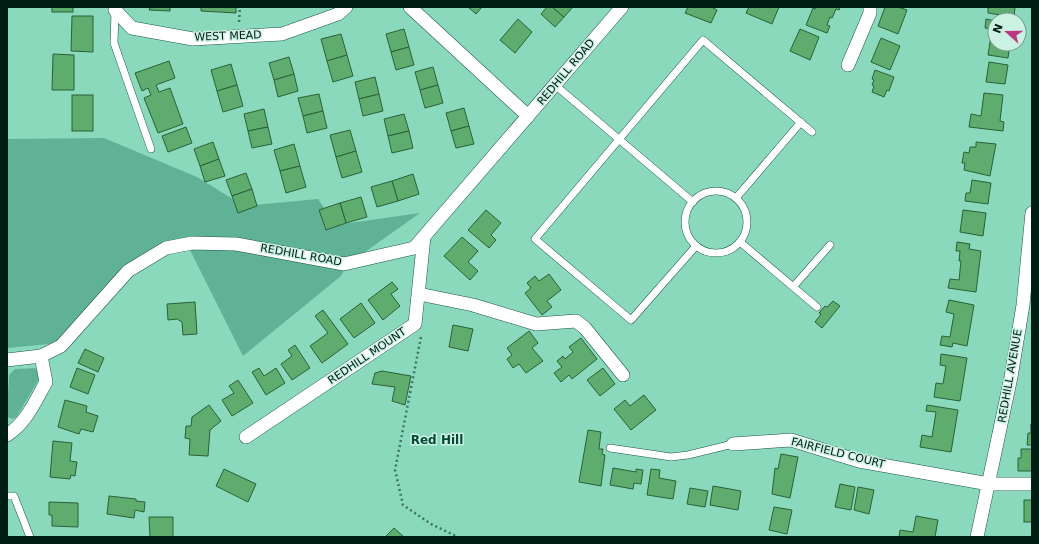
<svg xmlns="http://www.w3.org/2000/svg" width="1039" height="544" font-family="'DejaVu Sans',sans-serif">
	<rect width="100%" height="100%" fill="#8bd9bd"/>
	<g fill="#5fb296">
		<path d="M104,138L197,177L244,206L318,199L336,225L420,213L348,264L341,276L243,356L186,242L123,279L63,340L49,344L7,348V139Z"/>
		<path d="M35,368L40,374L39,379L17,416L13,419L7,417L9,375L15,369Z"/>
	</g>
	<g fill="#5ead6f" stroke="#2b6037">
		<rect x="52" y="7" width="21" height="5"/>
		<path d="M150,7H170V11L149,10Z"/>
		<path d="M201,7H236V13L201,11Z"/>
		<path d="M468,7H482L476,14Z"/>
		<path d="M547,7H552L564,17L555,27L541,14Z"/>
		<path d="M552,7H571L572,8L564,17Z"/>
		<path d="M688,7H713V8L717,10L711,23L685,13Z"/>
		<path d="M749,7H779L772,24L746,13Z"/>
		<path d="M816,7H840L839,10L836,9L832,18L830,17L827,25L830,26L827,33L806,25L813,8L815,9Z"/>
		<path d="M885,7H898L907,10L898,34L878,26Z"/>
		<path d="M988,7H1015L1014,17L988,13Z"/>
		<path d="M72,16H93V52L71,51Z"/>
		<path d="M518,19L532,32L515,53L500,40Z"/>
		<path d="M986,19L995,21V44H1010L1008,58L988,55L992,29L985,28Z"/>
		<path d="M404,29L409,47L391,52L386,34Z"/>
		<path d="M800,29L819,37L810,60L790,51Z"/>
		<path d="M341,34L347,55L327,61L321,39Z"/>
		<path d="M881,38L900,46L890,70L871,62Z"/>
		<path d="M409,47L414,65L396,70L391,52Z"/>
		<path d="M53,54L74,55V90H52Z"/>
		<path d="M347,55L353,76L333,82L327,61Z"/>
		<path d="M289,57L294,74L274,80L269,63Z"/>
		<path d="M169,61L175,78L156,85L159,92L170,88L183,124L158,133L144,98L151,95L148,88L142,91L135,73Z"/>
		<path d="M989,62L1008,65L1005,84L986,82Z"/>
		<path d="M231,64L237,85L217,91L211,70Z"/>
		<path d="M433,67L438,85L420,90L415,72Z"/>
		<path d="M875,70L894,77L889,91L887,90L884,97L872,92L874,86L872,85L874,80L872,79Z"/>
		<path d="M294,74L298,91L278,97L274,80Z"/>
		<path d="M375,77L379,94L359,99L355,82Z"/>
		<path d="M237,85L243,106L223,112L217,91Z"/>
		<path d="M438,85L443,103L425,108L420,90Z"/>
		<path d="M984,93L1003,95L1000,121L1004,122L1003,131L969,127L971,114L981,116Z"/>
		<path d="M319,94L323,111L303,116L298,98Z"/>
		<path d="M379,94L383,111L363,116L359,99Z"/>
		<rect x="72" y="95" width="21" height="36"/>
		<path d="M464,108L469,126L451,131L446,113Z"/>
		<path d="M264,109L268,127L248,131L244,114Z"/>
		<path d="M323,111L327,128L307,133L303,116Z"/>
		<path d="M404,114L409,131L388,136L384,119Z"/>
		<path d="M469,126L474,144L456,148L451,131Z"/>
		<path d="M186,127L192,143L168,152L162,136Z"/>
		<path d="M268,127L272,144L252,148L248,131Z"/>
		<path d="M350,130L356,151L336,157L330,135Z"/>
		<path d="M409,131L413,148L392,153L388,136Z"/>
		<path d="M213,142L219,159L200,166L194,149Z"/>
		<path d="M976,142L996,144L990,176L964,170L965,163H962L964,152L969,153L970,147H976Z"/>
		<path d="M294,144L300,166L280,171L274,150Z"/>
		<path d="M356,151L362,172L342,178L336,157Z"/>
		<path d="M219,159L225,176L205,182L200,166Z"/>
		<path d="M300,166L306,187L286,193L280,171Z"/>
		<path d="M246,173L252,189L232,196L226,180Z"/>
		<path d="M413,174L419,194L398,201L392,181Z"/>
		<path d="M972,180L991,183L988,204L965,201L966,193H970Z"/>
		<path d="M392,181L398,201L377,207L371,187Z"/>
		<path d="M252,189L257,206L238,213L232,196Z"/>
		<path d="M361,197L367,217L346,223L340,203Z"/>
		<path d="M340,203L346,223L326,230L319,210Z"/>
		<path d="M486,210L501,223L491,235L496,240L489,248L468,230Z"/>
		<path d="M963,210L986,213L983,236L960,232Z"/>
		<path d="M462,237L478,251L468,262L478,271L470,280L444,256Z"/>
		<path d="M957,242L970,244L969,249L981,251L976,292L948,288L950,279L959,280L961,261H959L960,251H956Z"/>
		<path d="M549,274L561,290L547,301L552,307L542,315L525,293L531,288L527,283L535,276L539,281Z"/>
		<path d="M392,282L398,289L391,294L400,306L383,320L368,300Z"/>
		<path d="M949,300L974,305L967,346L953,343L952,347L940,345L942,336L950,337L954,314L946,312Z"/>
		<path d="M833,301L840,306L822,328L815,322L821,314L819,313L825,306L827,307Z"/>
		<path d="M195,302L197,334L183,335L182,322L177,319L168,320L167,304Z"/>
		<path d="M361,303L375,323L354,338L340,319Z"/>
		<path d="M323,310L348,344L322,363L310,346L328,333L315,316Z"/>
		<path d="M453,325L473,329L468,351L449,347Z"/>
		<path d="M529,331L538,343L532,348L543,361L526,373L519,364L513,368L507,359L512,355L507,348Z"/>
		<path d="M581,338L597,359L572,379L569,375L561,382L554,373L562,367L557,361L563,356L565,359L573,352L569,347Z"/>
		<path d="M295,345L310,368L292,380L281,364L292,356L288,350Z"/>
		<path d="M85,349L104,358L98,372L78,363Z"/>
		<path d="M941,354L967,358L960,401L934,397L936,383L943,384L946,366L940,365Z"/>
		<path d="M77,368L95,375L88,394L70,387Z"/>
		<path d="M259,368L264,376L276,368L285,383L266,395L252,372Z"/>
		<path d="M603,368L615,384L600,396L587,380Z"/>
		<path d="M382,371L411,376L405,405L392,401L395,387L372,384L375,373Z"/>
		<path d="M238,380L253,403L232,416L222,400L234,393L229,386Z"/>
		<path d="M644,395L656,410L631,430L614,409L625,400L630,406Z"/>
		<path d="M65,400L87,406L86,412L98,416L93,432L81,429L79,434L58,427Z"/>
		<path d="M209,405L221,421L210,430L208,456L189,455L190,439L185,438L186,426H191L192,417Z"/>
		<path d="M927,405L958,410L951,452L920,447L922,435L932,437L936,412L926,411Z"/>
		<path d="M1031,424L1032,445H1027L1028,433H1031Z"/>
		<path d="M588,430L601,432L599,449H603L602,454L605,455L601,486L579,482Z"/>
		<path d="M53,441L72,443L70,461L77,462L75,476L71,475L70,479L50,477Z"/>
		<path d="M1021,449H1032V471H1018V458H1021Z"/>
		<path d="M781,454L798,457L790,498L772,494L775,468L778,469Z"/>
		<path d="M613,468L636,472V469L643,470L641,484L634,483L633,489L610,485Z"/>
		<path d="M224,469L256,484L248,502L216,486Z"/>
		<path d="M651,469L660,470L659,478L676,481L673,499L647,495Z"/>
		<path d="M840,484L855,487L851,510L835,507Z"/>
		<path d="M713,486L741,491L738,510L710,505Z"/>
		<path d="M858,487L874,490L869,514L854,510Z"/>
		<path d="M690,488L708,491L705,507L687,504Z"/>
		<path d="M109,496L136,499V501L145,502L144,512L135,510L134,518L107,514Z"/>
		<rect x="1024" y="500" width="8" height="22"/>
		<path d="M49,502L78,503V527L52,526V515H49Z"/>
		<path d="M774,507L792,510L787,534L769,530Z"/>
		<path d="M916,516L938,520L935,537H899L900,530L913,532Z"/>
		<path d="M149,517H173V537H150Z"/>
		<path d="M394,528L404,537H385Z"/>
	</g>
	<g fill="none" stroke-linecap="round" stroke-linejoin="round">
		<g stroke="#195745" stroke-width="8">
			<g id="service">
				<path d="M115,11L114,43L151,149"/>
				<path d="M555,85L693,202"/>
				<circle cx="716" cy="222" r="31"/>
				<path d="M736,198L801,122"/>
				<path d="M740,242L817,307"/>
				<path d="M696,246L631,320L535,239L703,40L812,132"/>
				<path d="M793,287L830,245"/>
				<path d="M610,448L671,457L688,455L733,444"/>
				<path d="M7,496H14L30,537"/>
			</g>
		</g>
		<g stroke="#195745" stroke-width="14">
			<g id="minor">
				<path d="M116,7L115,10L132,28L193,39L282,34L338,14L346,7"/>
				<path d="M410,7L528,116"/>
				<path d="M848,65L870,13V7"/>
				<path d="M419,294L473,305L536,324L576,321L585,328L623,375"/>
				<path d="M7,360L41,356L61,346L128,271L166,248L192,243L236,244L344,264L414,248L622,7"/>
				<path d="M7,435C26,423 35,402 46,382L41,356"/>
				<path d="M246,437L415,324L424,237"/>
				<path d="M733,444L791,440L859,461L989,484H1032"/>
				<path d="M977,537L1011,377L1023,305L1032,213"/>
			</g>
		</g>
		<g stroke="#417462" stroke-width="2.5" stroke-dasharray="2 3" stroke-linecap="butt">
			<path d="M239,22L240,7"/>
			<path d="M421,337L395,470L403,505L431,524L458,537"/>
		</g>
		<use href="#service" stroke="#fff" stroke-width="7"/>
		<use href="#minor" stroke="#fff" stroke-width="13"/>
	</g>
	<g text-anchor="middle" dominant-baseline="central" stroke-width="3" stroke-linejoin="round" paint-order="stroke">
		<g font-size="11" fill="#001d14" stroke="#cbf1e2">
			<text transform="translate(228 36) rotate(-2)">WEST MEAD</text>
			<text transform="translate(566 72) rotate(-50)">REDHILL ROAD</text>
			<text transform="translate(301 255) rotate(10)">REDHILL ROAD</text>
			<text transform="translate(367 356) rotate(-34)">REDHILL MOUNT</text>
			<text transform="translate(1010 376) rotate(-80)">REDHILL AVENUE</text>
			<text transform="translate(838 453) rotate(14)">FAIRFIELD COURT</text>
		</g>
		<g font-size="12" font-weight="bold" fill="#034937" stroke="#cbf1e2">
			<text x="437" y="440">Red Hill</text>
		</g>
	</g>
	<rect width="1039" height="544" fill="none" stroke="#001d14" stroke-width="16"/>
	<g transform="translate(1007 32) rotate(291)"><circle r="19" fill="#cbf1e2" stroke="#7a9c90"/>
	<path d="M0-3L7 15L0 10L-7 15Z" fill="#ba3983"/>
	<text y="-6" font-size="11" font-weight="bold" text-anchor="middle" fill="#001d14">N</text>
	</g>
</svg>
